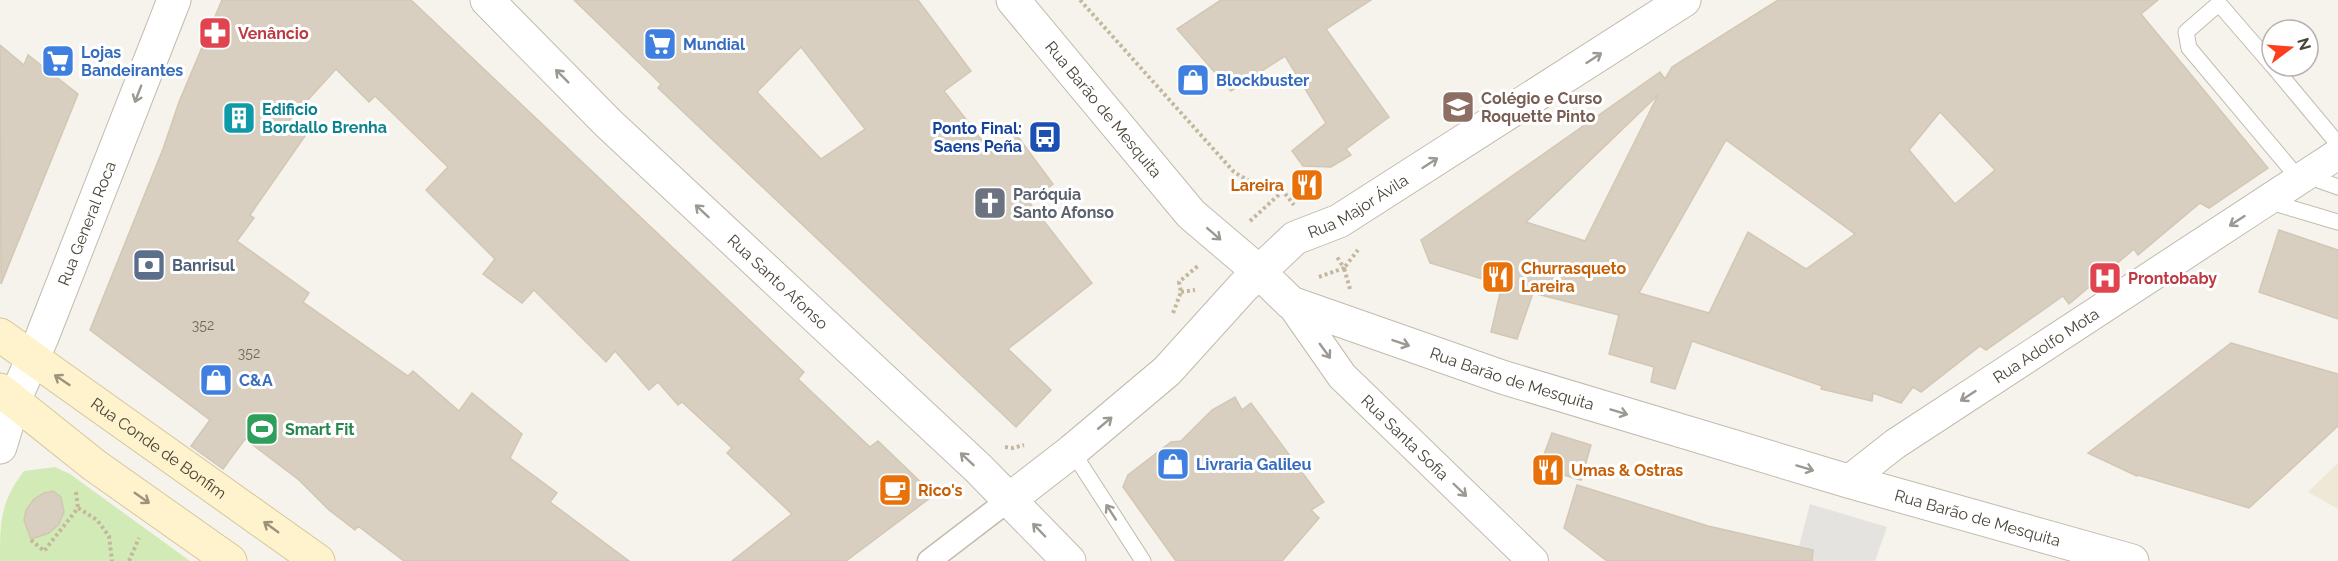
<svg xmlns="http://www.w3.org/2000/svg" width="2338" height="561" font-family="Raleway,sans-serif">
	<rect width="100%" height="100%" fill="#f6f3ec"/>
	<path fill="#efe8d6" d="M2338,463V509L2308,492Z"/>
	<path fill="#d2eab5" d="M55,467L70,474L190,561H0C0,522 0,502 24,471Z"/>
	<path fill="#e5e3e0" d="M1810,504L1887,527L1875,561H1795Z"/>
	<g fill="#d8cfc1" stroke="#d3c7b4" stroke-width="1.5" fill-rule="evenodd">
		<path d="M222,0H411L804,372L798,379L870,447L878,441L934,495L846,561H732L792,514L727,453L732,448L682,402L678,405L658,382L649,390L615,351L606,362L534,290L522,303L483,274L495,259L426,190L448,167L375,96L369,102L336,69L286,124L305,136L250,215L254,218L237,241L309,293L303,302L408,376L413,371L459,411L472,393L522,434L510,458L557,493L550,502L629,561H404L358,526L355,530L329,510L299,480L245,439L223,469L191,446L210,420L90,330L163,149L179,102Z"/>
		<path d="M574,0H918L971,71L944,91L992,153L1016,134L1053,184L1029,202L1092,283L1008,349L1051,390L1016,427L658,88L661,84ZM801,47L865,129L821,159L757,92Z"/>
		<path d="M1221,0H1371L1326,29L1389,117L1346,149L1351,155L1331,167L1303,166L1292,151L1326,123L1285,56L1231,91L1177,29Z"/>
		<path d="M1778,0H2158L2141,14L2268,168L2209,208L2200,203L2138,255L2134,249L2069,304L2063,296L1986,350L1980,346L1921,392L1913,387L1901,403L1873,393L1872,401L1821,389L1822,386L1692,341L1675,389L1651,382L1654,367L1609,354L1619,315L1533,293L1517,339L1491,332L1502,285L1430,263L1421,240L1660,72L1665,79L1672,67ZM1658,95L1585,241L1526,222ZM1940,112L1995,170L1955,204L1909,150ZM1726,140L1855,234L1806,269L1748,232L1709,313L1639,293Z"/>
		<path d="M0,45L24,65L28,55L78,94L1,284Z"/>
		<path d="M2279,230L2338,250V319L2259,292Z"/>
		<path d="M2231,343L2338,374V426L2249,508L2138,475L2137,476L2088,453Z"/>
		<path d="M1235,397L1242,410L1251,403L1324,502L1311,510L1319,518L1282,561H1176L1123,487L1128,475L1171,442L1181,441L1212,410Z"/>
		<path d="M1552,433L1591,445L1581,480L1539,468Z"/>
		<path d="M1577,485L1708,526L1813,550L1812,561H1607L1564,528Z"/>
		<path d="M53,491L61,497L64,512L59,524L49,533L31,539L24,520L26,510L34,499L44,493Z"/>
	</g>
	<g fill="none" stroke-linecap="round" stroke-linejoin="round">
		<g stroke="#c2bbae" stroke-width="17">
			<g id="service">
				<path d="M2272,65L2221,6H2216L2186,32L2189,48L2300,180"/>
				<path d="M2273,66L2338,144"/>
				<path d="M2307,176L2338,187"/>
				<path d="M2267,201L2338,222"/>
				<path d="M1072,451L1143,561"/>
			</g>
		</g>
		<g stroke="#c2bbae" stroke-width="25">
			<path id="pedestrian" d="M929,561L1010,499"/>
		</g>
		<g stroke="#c2bbae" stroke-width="32">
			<g id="minor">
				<path id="s1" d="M1291,303L1342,376L1533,561"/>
				<path id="s2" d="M1848,481L1895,444L2338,154"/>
			</g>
		</g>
		<g stroke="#c2bbae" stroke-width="35">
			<g id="tertiary">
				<path id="s3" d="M487,0L608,123L978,468L1069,561"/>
				<path id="s4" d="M1013,0L1191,214L1258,271L1291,303L1502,377L1848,481L2132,561"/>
				<path id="s5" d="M0,447L14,401L42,337L174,0"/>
				<path id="s6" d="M1010,499L1072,451L1167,371L1243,287L1295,238L1339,221L1684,0"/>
			</g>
		</g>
		<g stroke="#d6c79b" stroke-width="35">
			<g id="secondary">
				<path id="s7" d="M0,335L318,561"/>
				<path d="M0,390L94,465L230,561"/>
			</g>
		</g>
		<g stroke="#c4b79f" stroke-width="4" stroke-dasharray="3 3" stroke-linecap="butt">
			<path d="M1080,0L1234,172L1264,190L1282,191"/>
			<path d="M1250,221L1283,191L1294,205"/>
			<path d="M1319,277L1344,268L1337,257"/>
			<path d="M1350,289L1344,268L1358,250"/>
			<path d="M1181,292L1195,290"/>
			<path d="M1173,313L1181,292L1179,282L1199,265"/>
			<path d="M1005,447L1013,448L1024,445"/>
			<path d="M76,492L78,508"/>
			<path d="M31,540L44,551L78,508L97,520L109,536L112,561"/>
			<path d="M129,561L139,538"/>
		</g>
		<use href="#service" stroke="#fff" stroke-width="15"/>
		<use href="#pedestrian" stroke="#fff" stroke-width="22"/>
		<use href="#minor" stroke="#fff" stroke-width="30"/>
		<use href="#tertiary" stroke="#fff" stroke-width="33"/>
		<use href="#secondary" stroke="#fff3cd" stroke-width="33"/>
	</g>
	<defs><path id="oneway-shaft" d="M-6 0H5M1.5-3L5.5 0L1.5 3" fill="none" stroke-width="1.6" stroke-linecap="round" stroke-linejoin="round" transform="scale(1.5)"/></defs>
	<g stroke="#9c9892">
		<use href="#oneway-shaft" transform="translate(1594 58) rotate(-33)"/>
		<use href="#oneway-shaft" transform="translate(562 76) rotate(-135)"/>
		<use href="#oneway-shaft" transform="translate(138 94) rotate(111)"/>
		<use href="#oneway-shaft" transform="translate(1430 163) rotate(-33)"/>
		<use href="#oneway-shaft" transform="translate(702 211) rotate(-137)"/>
		<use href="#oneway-shaft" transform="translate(2237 221) rotate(147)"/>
		<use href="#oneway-shaft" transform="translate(1214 234) rotate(41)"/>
		<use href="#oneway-shaft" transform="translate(1401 343) rotate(19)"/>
		<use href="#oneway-shaft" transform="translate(1325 351) rotate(54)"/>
		<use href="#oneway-shaft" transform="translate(1968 396) rotate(147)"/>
		<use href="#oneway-shaft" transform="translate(1619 412) rotate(17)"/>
		<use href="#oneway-shaft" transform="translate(1105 423) rotate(-40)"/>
		<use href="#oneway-shaft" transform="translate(967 459) rotate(-137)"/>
		<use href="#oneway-shaft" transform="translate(1805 468) rotate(17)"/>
		<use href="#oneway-shaft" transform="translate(1460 490) rotate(44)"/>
		<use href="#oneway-shaft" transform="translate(1111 512) rotate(-123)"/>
		<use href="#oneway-shaft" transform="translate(1039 530) rotate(-134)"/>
	</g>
	<g stroke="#9c937c">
		<use href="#oneway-shaft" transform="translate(62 380) rotate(-146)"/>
		<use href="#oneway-shaft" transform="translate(142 498) rotate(35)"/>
		<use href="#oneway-shaft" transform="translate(271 527) rotate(-144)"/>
	</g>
	<defs>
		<g id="pharmacy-square" transform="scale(1.725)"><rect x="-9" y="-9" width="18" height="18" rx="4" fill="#e0444e" stroke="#fff"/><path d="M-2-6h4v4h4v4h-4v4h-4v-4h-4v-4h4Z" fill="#fff"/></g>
		<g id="supermarket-square" transform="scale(1.725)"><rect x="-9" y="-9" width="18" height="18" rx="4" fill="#3f7fe0" stroke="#fff"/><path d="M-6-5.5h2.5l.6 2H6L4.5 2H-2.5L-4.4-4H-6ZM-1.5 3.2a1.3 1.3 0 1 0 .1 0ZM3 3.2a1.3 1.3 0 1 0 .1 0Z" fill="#fff"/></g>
		<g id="shop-square" transform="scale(1.725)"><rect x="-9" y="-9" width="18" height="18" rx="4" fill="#3f7fe0" stroke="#fff"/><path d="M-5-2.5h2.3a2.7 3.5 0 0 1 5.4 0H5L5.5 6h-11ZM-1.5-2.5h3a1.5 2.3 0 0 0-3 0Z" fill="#fff"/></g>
		<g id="school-square" transform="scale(1.725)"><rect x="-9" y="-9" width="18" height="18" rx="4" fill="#8d6e63" stroke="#fff"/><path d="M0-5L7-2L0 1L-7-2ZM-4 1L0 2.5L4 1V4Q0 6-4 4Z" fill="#fff"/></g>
		<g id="building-square" transform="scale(1.725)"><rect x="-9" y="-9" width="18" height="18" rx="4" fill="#0f9aa8" stroke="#fff"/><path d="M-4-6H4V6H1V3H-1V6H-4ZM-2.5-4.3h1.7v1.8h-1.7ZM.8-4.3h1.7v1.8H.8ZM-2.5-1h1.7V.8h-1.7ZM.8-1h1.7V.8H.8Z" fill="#fff"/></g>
		<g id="bus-square" transform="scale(1.725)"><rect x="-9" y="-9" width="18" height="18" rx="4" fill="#1a4fb4" stroke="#fff"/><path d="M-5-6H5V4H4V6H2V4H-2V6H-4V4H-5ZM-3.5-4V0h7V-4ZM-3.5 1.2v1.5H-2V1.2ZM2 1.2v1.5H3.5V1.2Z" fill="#fff"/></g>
		<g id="restaurant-square" transform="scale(1.725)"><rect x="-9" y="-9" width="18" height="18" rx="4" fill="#e8710a" stroke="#fff"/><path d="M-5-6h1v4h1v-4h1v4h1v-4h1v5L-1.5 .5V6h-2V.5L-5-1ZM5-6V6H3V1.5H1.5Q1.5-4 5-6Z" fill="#fff"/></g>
		<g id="church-square" transform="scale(1.725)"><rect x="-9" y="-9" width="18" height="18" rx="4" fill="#6b7280" stroke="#fff"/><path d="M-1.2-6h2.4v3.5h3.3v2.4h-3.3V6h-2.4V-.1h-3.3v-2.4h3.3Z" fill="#fff"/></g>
		<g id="bank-square" transform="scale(1.725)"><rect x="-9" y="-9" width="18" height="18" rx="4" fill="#5c6f8a" stroke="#fff"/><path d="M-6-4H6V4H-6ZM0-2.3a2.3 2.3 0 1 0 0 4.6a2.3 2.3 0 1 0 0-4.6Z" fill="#fff"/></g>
		<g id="hospital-square" transform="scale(1.725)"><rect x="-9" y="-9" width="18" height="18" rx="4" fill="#e0444e" stroke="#fff"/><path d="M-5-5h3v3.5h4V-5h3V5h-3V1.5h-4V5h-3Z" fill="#fff"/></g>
		<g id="stadium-square" transform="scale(1.725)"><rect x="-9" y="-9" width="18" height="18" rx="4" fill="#2e9e5b" stroke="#fff"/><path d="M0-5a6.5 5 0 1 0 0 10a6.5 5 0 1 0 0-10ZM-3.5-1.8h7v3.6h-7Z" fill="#fff"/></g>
		<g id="cafe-square" transform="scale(1.725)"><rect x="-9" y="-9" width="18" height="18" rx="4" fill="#e8710a" stroke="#fff"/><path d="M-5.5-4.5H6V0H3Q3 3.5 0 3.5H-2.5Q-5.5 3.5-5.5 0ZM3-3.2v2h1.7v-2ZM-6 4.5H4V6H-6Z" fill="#fff"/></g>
	</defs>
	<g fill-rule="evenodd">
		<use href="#pharmacy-square" x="215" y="33"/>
		<use href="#supermarket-square" x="660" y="44"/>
		<use href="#supermarket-square" x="58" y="61"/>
		<use href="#shop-square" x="1193" y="80"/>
		<use href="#school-square" x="1458" y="107"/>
		<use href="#building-square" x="239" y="118"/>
		<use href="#bus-square" x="1045" y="137"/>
		<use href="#restaurant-square" x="1307" y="185"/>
		<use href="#church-square" x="990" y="203"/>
		<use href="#bank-square" x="149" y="265"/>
		<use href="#restaurant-square" x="1498" y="277"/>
		<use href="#hospital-square" x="2105" y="278"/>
		<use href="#shop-square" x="216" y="380"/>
		<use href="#stadium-square" x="262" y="429"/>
		<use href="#shop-square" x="1173" y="464"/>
		<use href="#restaurant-square" x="1548" y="470"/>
		<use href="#cafe-square" x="895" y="490"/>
	</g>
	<g text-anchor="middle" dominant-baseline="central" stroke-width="6" stroke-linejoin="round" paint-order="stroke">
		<g font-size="14" fill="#6e675b">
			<text x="203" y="325">352</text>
			<text x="249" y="353">352</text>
		</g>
		<g font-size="16" font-weight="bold" fill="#be3a42" stroke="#fff" text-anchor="start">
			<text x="238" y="33">Venâncio</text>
			<text x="2128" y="278">Prontobaby</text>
		</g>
		<g font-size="16" font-weight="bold" fill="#366cbe" stroke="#fff" text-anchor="start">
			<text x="683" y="44">Mundial</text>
			<text x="81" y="52">Lojas<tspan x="81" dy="18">Bandeirantes</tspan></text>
			<text x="1216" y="80">Blockbuster</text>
			<text x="239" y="380">C&amp;A</text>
			<text x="1196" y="464">Livraria Galileu</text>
		</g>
		<g font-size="16" font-weight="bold" fill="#785e54" stroke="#fff" text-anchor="start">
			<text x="1481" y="98">Colégio e Curso<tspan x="1481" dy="18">Roquette Pinto</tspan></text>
		</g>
		<g font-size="16" font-weight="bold" fill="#0d838f" stroke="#fff" text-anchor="start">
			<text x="262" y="109">Edificio<tspan x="262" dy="18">Bordallo Brenha</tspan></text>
		</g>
		<g font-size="16" fill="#4b4439" stroke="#fff">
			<text stroke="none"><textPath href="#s4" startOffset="142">Rua Barão de Mesquita</textPath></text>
			<text stroke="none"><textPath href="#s6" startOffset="458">Rua Major Ávila</textPath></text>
			<text stroke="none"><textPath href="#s5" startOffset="240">Rua General Roca</textPath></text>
			<text stroke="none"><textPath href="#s3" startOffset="405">Rua Santo Afonso</textPath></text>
			<text stroke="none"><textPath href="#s2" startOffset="240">Rua Adolfo Mota</textPath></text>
			<text stroke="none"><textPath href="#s4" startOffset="646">Rua Barão de Mesquita</textPath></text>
			<text stroke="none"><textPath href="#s1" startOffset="177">Rua Santa Sofia</textPath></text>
			<text stroke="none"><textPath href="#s7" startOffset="195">Rua Conde de Bonfim</textPath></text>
			<text stroke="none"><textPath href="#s4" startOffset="1132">Rua Barão de Mesquita</textPath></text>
		</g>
		<g font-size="16" font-weight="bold" fill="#164399" stroke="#fff" text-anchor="end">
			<text x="1022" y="128">Ponto Final:<tspan x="1022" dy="18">Saens Peña</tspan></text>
		</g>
		<g font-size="16" font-weight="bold" fill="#c56008" stroke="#fff" text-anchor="start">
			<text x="1284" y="185" text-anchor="end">Lareira</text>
			<text x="1521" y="268">Churrasqueto<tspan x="1521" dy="18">Lareira</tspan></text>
			<text x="1571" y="470">Umas &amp; Ostras</text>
			<text x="918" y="490">Rico's</text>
		</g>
		<g font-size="16" font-weight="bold" fill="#5b616d" stroke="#fff" text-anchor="start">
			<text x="1013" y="194">Paróquia<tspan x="1013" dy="18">Santo Afonso</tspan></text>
		</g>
		<g font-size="16" font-weight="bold" fill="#4e5e75" stroke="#fff" text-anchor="start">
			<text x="172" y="265">Banrisul</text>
		</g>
		<g font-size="16" font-weight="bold" fill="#27864d" stroke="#fff" text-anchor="start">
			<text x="285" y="429">Smart Fit</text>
		</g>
	</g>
	<g transform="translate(2290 48) rotate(74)"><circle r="28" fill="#ffffff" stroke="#b7b4b0" stroke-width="1.5"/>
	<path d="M0-4.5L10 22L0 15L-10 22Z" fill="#fc3f1d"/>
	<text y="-9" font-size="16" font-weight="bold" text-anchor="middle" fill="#4b4439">N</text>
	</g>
</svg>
